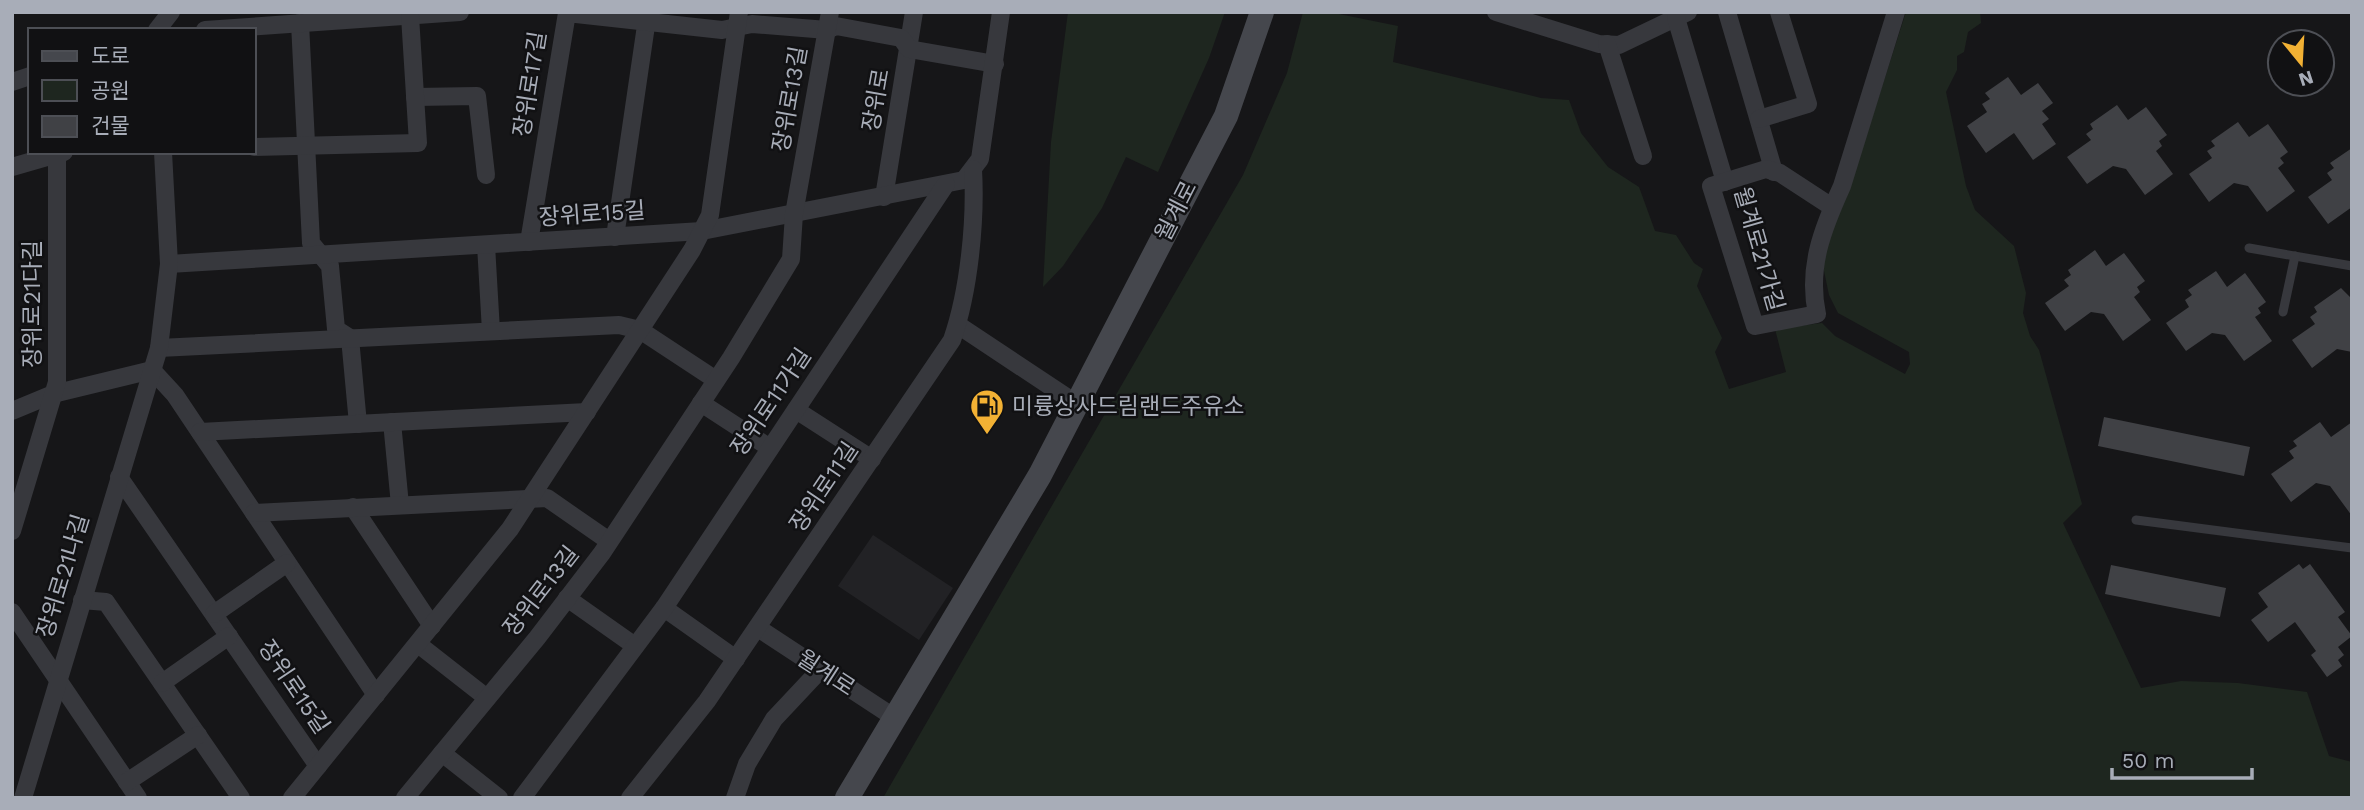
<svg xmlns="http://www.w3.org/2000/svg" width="2364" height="810" font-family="'Work Sans','Noto Sans KR',sans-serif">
	<rect width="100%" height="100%" fill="#161618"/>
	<path fill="#222225" d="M873,535L953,588L919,640L838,586Z"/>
	<g fill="#1e261f">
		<path d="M1068,12H1225L1209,58L1158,172L1126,157L1102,208L1063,266L1043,287L1051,142Z"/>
		<path d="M1303,12H1329L1398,26L1393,62L1541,98L1569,100L1581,133L1608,167L1639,187L1655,231L1676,235L1694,263L1703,269L1697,286L1722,338L1715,352L1729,389L1786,372L1775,329L1822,323L1835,336L1905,374L1910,364L1909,352L1838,313L1829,295L1823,266L1828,240L1852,180L1906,12H1980L1981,23L1968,32L1964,52L1957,56V70L1946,92L1966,186L1975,210L2014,246L2026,293L2023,313L2030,336L2039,350L2082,504L2063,523L2141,688L2181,681L2238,683L2307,692L2329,756L2352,762V798H883L1243,175L1287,73Z"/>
	</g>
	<g fill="#404145">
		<path d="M2008,77L2021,95L2038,83L2053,103L2042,111L2049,119L2042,124L2056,144L2033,160L2014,133L1986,153L1967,126L1987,112L1982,104L1990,99L1985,93Z"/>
		<path d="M2117,105L2128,120L2146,107L2167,135L2159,141L2162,146L2156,151L2173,174L2145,195L2126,169L2113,166L2087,184L2067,157L2091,140L2086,134L2093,129L2090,124Z"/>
		<path d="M2238,122L2249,137L2268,124L2288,152L2280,158L2284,163L2278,168L2295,191L2267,212L2248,186L2234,183L2209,202L2189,174L2212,158L2207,151L2215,146L2211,141Z"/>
		<path d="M2352,148V207L2328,224L2308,197L2332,180L2327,173L2334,168L2330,163Z"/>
		<path d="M2095,250L2106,266L2124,253L2145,281L2137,287L2140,292L2134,297L2151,320L2123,341L2104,314L2091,312L2065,331L2045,303L2069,286L2064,280L2071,275L2068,270Z"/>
		<path d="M2216,271L2227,287L2245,273L2266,302L2258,308L2261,313L2255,317L2272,341L2244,361L2225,335L2212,333L2186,351L2166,323L2189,307L2185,300L2192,295L2188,290Z"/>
		<path d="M2341,288L2352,299V352L2337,349L2312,368L2292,340L2315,324L2310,317L2317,312L2314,307Z"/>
		<path d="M2104,417L2250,447L2244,476L2098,446Z"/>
		<path d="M2320,422L2331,437L2352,422V516L2330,486L2316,483L2291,502L2271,474L2294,458L2289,451L2297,446L2293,441Z"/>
		<path d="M2299,564L2303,569L2310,564L2345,612L2338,617L2352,636L2338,647L2344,655L2338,660L2342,666L2327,677L2311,655L2316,651L2295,622L2268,642L2251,620L2268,607L2258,593Z"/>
		<path d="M2111,565L2226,588L2220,617L2105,594Z"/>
	</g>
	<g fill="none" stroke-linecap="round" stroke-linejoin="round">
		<g stroke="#37383d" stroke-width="9">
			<path d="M2249,248L2352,266"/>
			<path d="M2283,312L2295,256"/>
			<path d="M2136,520L2352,548"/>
		</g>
		<g stroke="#37383d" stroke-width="18">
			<path d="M1496,12L1599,44L1619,45L1688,12"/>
			<path d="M1727,12L1774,172"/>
			<path d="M1676,18L1725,182"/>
			<path d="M300,23L311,243L330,266L336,329L350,338L358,424"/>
			<path d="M157,30L171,12"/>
			<path d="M205,30L460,12"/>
			<path d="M1607,44L1643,156"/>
			<path d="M12,82L30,76"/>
			<path d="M415,97L477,96L486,175"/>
			<path d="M1759,119L1808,104L1779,12"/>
			<path d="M254,147L418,143L410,16"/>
			<path d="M12,167L64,152"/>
			<path d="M884,197L914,12"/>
			<path d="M1832,207L1780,173L1766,169L1711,186L1755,326L1817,314C1807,267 1823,228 1842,186L1896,12"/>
			<path d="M615,237L648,12"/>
			<path d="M529,242L567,13L722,30L752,24L827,30L836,26L901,38L909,49L995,64"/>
			<path d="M486,245L491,331"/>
			<path d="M169,264L702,231L964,180L980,159L1001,12"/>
			<path d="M958,325L1077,404"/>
			<path d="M159,348L619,325L640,330L716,380"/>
			<path d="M701,403L770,448"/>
			<path d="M796,410L872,459"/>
			<path d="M12,411L53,394L152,370L175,395L376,695"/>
			<path d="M392,422L400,505"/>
			<path d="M200,432L587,412"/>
			<path d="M119,477L318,766"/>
			<path d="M353,507L432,626"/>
			<path d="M254,513L547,498L609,541"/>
			<path d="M12,531L57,382V154"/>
			<path d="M567,598L635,646"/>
			<path d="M82,600L106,602L241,798"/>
			<path d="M664,608L736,659"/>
			<path d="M12,612L138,798"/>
			<path d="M214,614L287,563"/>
			<path d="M758,628L895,718"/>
			<path d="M418,644L487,698"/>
			<path d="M162,683L229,636"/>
			<path d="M442,753L499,798"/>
			<path d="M127,782L198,735"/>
			<path d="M23,798L159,348L169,264L163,152"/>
			<path d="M292,798L510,529L692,250L710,215L739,12"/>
			<path d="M405,798L537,638L602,553L731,358L791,259L794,214L830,12"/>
			<path d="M522,798L664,608L946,184"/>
			<path d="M630,798L707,701L952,340C969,291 976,221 973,169"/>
			<path d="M735,798L747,764L774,719L820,670"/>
		</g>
		<path stroke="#45474d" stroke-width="24" d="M847,798L1040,475L1226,116L1262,12"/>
	</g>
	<defs>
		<g id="fuel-pin" transform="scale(1.75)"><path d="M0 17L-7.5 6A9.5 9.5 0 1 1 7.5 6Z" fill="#f2b134" stroke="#111113"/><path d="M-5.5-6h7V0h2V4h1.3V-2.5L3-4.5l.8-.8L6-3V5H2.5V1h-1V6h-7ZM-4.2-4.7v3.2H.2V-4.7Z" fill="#111"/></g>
	</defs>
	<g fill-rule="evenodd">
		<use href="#fuel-pin" x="987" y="406"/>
	</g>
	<g text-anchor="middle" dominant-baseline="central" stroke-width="5" stroke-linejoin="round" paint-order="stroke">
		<g font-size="23" fill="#a8adb8" stroke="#111113">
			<text transform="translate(530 84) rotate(-81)">장위로17길</text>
			<text transform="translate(790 99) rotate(-80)">장위로13길</text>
			<text transform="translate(876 100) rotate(-80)">장위로</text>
			<text transform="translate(1176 211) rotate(-63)">월계로</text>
			<text transform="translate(592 214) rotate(-4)">장위로15길</text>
			<text transform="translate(1759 249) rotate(74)">월계로21가길</text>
			<text transform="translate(32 304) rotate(-90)">장위로21다길</text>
			<text transform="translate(771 402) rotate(-56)">장위로11가길</text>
			<text transform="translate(824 487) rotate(-56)">장위로11길</text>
			<text transform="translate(63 576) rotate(-73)">장위로21나길</text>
			<text transform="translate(541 591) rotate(-52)">장위로13길</text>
			<text transform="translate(826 673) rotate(33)">월계로</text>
			<text transform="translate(294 687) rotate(56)">장위로15길</text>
		</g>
		<g font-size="23" fill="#a8adb8" stroke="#111113" text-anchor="start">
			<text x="1012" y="406">미륭상사드림랜드주유소</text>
		</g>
	</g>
	<rect width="2364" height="810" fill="none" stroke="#a8adb8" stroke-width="28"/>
	<rect x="28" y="28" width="228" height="126" fill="#111113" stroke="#4d4f55" stroke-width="2"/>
	<rect x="42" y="51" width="35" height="10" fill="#45474d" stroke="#4d4f55" stroke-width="2"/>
	<text x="91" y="63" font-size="21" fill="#a8adb8">도로</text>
	<rect x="42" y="80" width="35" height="21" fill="#1e261f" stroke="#4d4f55" stroke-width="2"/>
	<text x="91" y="98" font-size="21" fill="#a8adb8">공원</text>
	<rect x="42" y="116" width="35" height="21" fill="#404145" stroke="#4d4f55" stroke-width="2"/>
	<text x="91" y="133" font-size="21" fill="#a8adb8">건물</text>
	<g transform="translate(2301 63) rotate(162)"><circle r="33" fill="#111113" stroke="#4d4f55" stroke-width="2"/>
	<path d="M0-5L12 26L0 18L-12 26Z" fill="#f2b134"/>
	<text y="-10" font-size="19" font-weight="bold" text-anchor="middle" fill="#a8adb8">N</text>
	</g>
	<path d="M2112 768v10h140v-10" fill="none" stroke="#a8adb8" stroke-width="3.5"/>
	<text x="2122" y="768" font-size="21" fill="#a8adb8" stroke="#111113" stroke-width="5" paint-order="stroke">50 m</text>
</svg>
